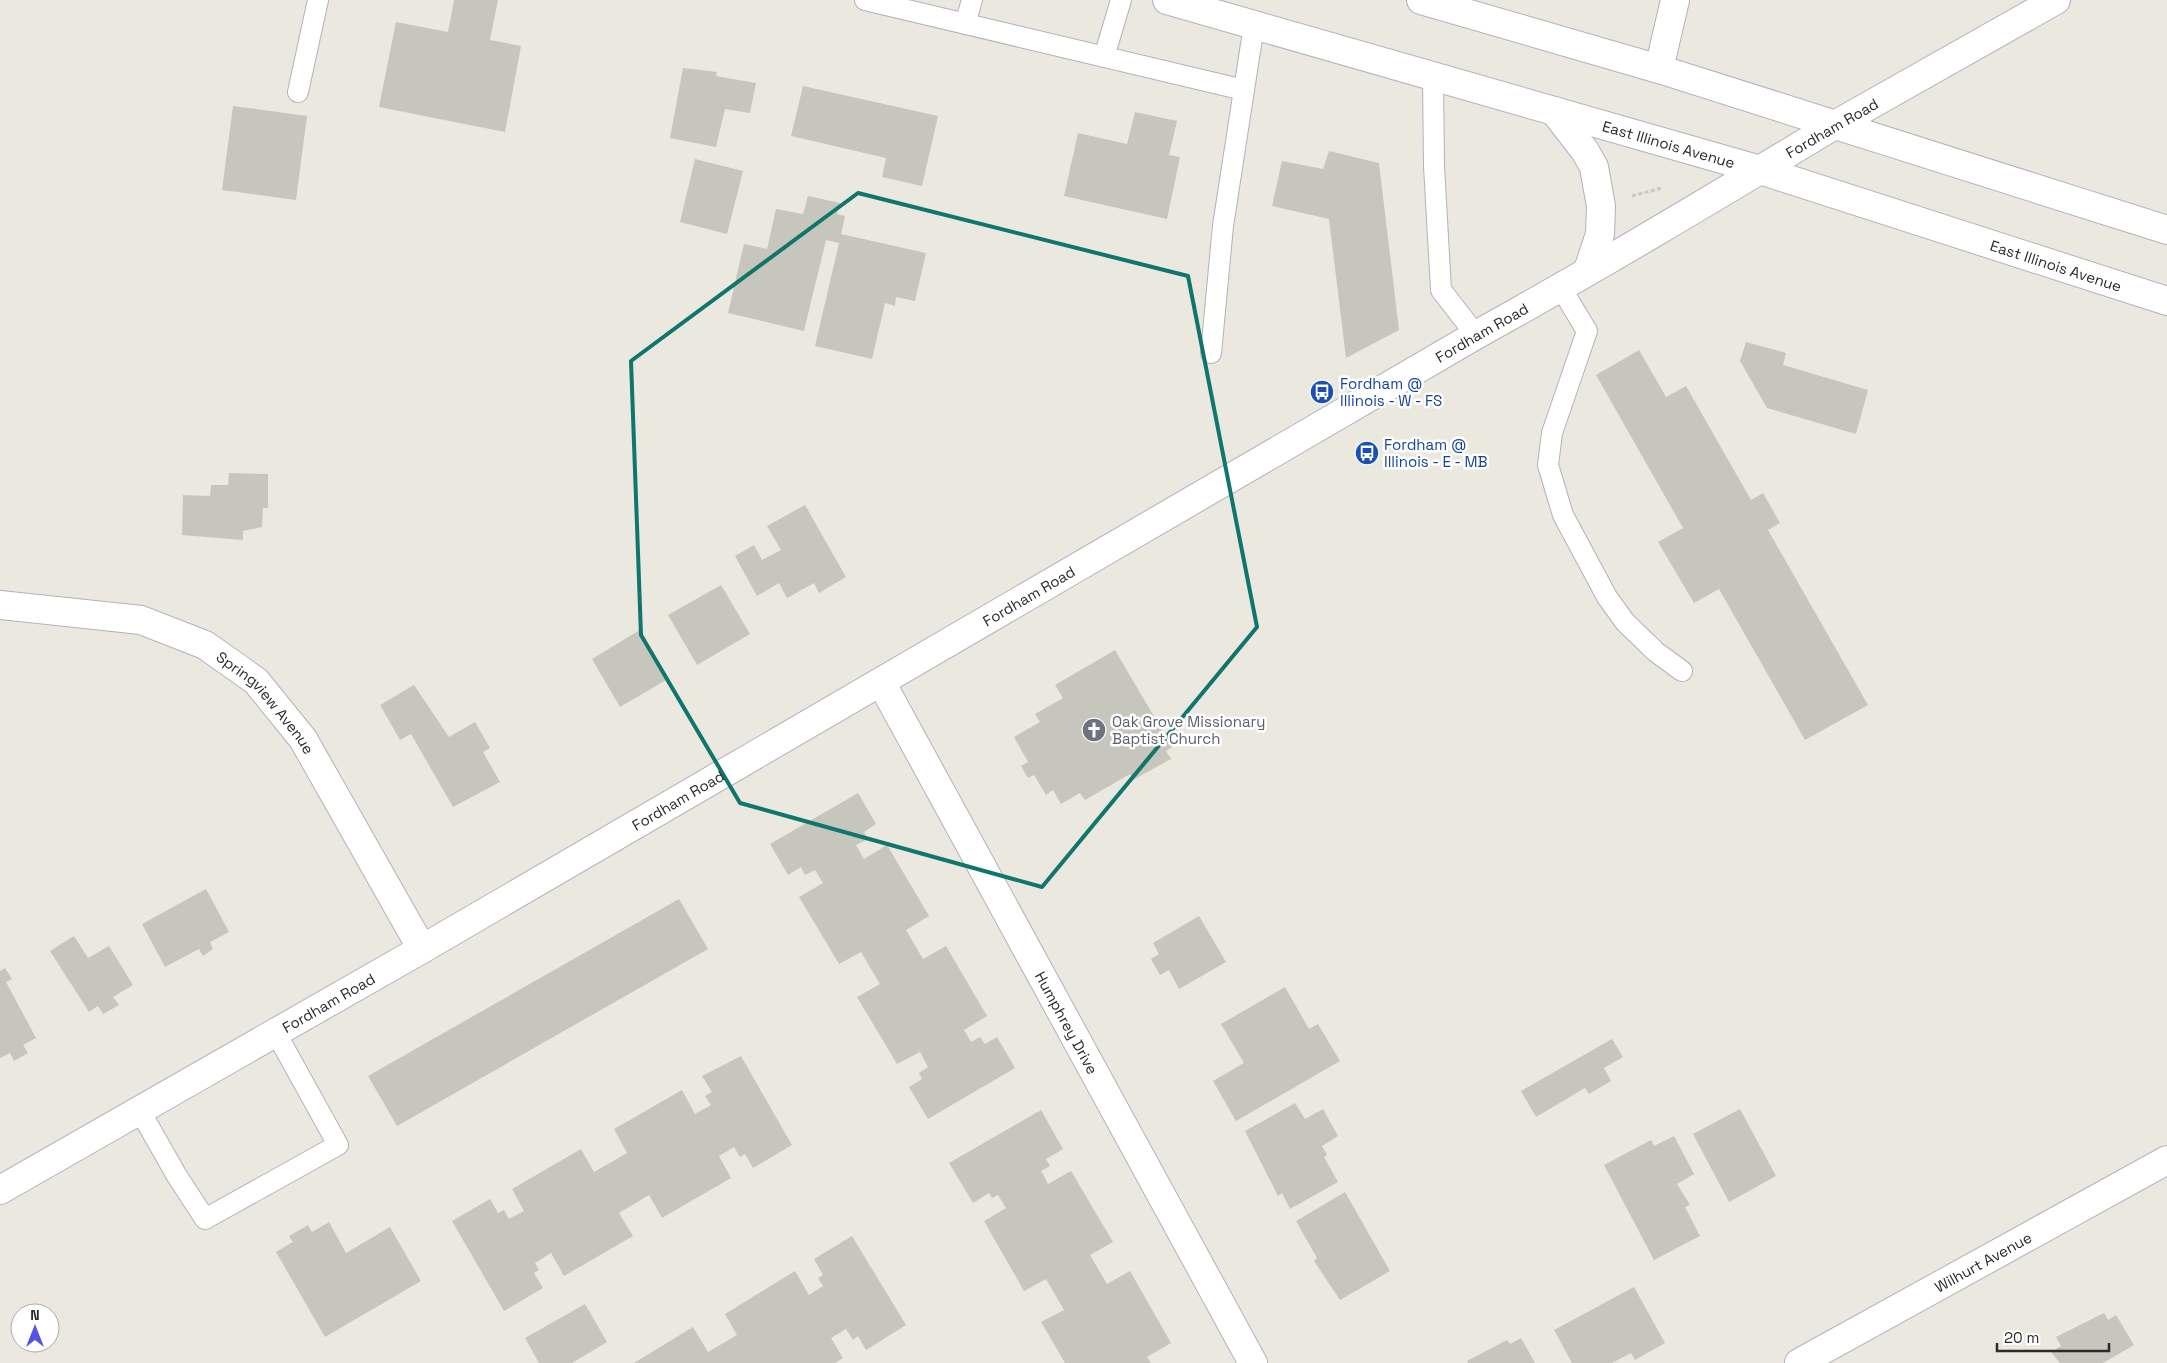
<svg xmlns="http://www.w3.org/2000/svg" width="2167" height="1363" font-family="'Space Grotesk',sans-serif">
	<rect width="100%" height="100%" fill="#ebe8df"/>
	<g fill="#c7c6bd">
		<path d="M454,0H498L490,40L521,46L505,132L379,107L396,22L448,32Z"/>
		<path d="M683,68L717,72L716,76L756,83L750,113L725,109L716,147L670,138Z"/>
		<path d="M803,86L938,116L922,186L882,177L886,158L791,136Z"/>
		<path d="M233,106L307,116L296,200L222,190Z"/>
		<path d="M1135,112L1177,121L1169,155L1180,157L1167,219L1064,196L1078,133L1127,144Z"/>
		<path d="M1329,151L1379,163L1399,330L1346,358L1329,219L1272,206L1282,161L1323,169Z"/>
		<path d="M695,159L743,171L727,234L680,222Z"/>
		<path d="M808,196L840,203L837,214L845,216L841,234L926,253L915,301L896,297L895,306L885,303L872,359L815,346L839,243L826,240L804,331L728,313L744,244L767,249L776,209L803,214Z"/>
		<path d="M1746,342L1786,353L1783,365L1868,390L1856,434L1767,408L1740,361Z"/>
		<path d="M1639,350L1666,397L1686,386L1751,500L1763,493L1780,523L1768,530L1868,705L1805,740L1719,589L1694,603L1658,542L1683,528L1596,375Z"/>
		<path d="M229,473L268,474V508H263L262,527L243,531V540L182,535L183,495L210,496L211,485H228Z"/>
		<path d="M805,505L846,577L819,593L814,583L787,598L779,583L757,596L735,556L754,545L762,560L781,550L767,526Z"/>
		<path d="M721,585L750,634L697,665L668,615Z"/>
		<path d="M640,630L668,679L620,707L592,659Z"/>
		<path d="M1115,650L1172,747L1166,751L1171,759L1133,780L1130,774L1085,800L1080,793L1061,804L1053,790L1046,795L1034,775L1028,778L1021,766L1028,762L1014,737L1040,722L1035,714L1063,698L1055,685Z"/>
		<path d="M414,685L449,737L475,722L490,748L483,752L500,782L453,807L411,734L400,740L380,705Z"/>
		<path d="M858,793L876,824L864,832L868,839L856,845L864,859L887,845L929,916L906,930L923,959L946,946L987,1016L964,1030L971,1042L980,1037L985,1044L997,1037L1015,1068L928,1119L909,1087L922,1079L919,1073L928,1067L920,1052L897,1064L857,997L880,984L861,952L839,964L799,897L823,883L815,870L805,875L801,867L788,875L770,844Z"/>
		<path d="M206,889L229,932L210,942L213,949L203,956L199,949L165,967L142,924Z"/>
		<path d="M679,899L708,949L397,1126L368,1076Z"/>
		<path d="M1199,916L1226,962L1179,989L1169,970L1160,975L1151,959L1159,954L1153,943Z"/>
		<path d="M74,936L88,958L109,946L133,985L113,997L119,1005L103,1014L98,1006L89,1012L50,951Z"/>
		<path d="M5,968L12,979L6,982L36,1038L23,1045L28,1053L14,1061L10,1053L0,1058V971Z"/>
		<path d="M1285,987L1309,1029L1318,1024L1340,1061L1236,1121L1213,1081L1244,1063L1221,1024Z"/>
		<path d="M1612,1039L1623,1057L1604,1068L1611,1081L1589,1094L1585,1088L1536,1117L1521,1091Z"/>
		<path d="M741,1056L792,1145L753,1168L745,1154L740,1157L734,1147L719,1156L731,1178L662,1218L649,1195L619,1213L633,1236L564,1276L551,1253L535,1263L539,1270L534,1273L543,1288L504,1311L452,1221L490,1199L498,1213L504,1210L509,1219L524,1211L512,1189L581,1149L594,1172L627,1153L614,1129L682,1090L695,1114L711,1105L705,1096L712,1092L702,1076Z"/>
		<path d="M1295,1103L1305,1119L1323,1109L1338,1136L1322,1146L1327,1155L1324,1157L1338,1182L1290,1209L1282,1193L1278,1196L1245,1131Z"/>
		<path d="M1740,1109L1776,1176L1729,1202L1693,1134Z"/>
		<path d="M1041,1110L1063,1149L1046,1159L1050,1166L1041,1171L1043,1174L1048,1184L1071,1171L1113,1242L1090,1255L1107,1284L1130,1271L1171,1343L1147,1357L1151,1363H1065L1041,1322L1064,1310L1046,1279L1024,1291L984,1221L1006,1208L998,1195L992,1198L989,1193L973,1203L949,1163Z"/>
		<path d="M1674,1136L1694,1174L1677,1184L1690,1205L1685,1207L1700,1236L1654,1260L1604,1165L1651,1140L1654,1146Z"/>
		<path d="M1345,1192L1390,1271L1340,1300L1314,1261L1317,1258L1296,1221Z"/>
		<path d="M329,1222L346,1253L390,1227L421,1281L325,1337L276,1252L293,1242L289,1236L308,1225L312,1232Z"/>
		<path d="M852,1236L906,1325L866,1350L858,1336L853,1340L846,1329L831,1338L843,1358L835,1363H634L693,1327L708,1352L737,1335L725,1314L795,1271L809,1295L823,1286L818,1278L823,1275L814,1259Z"/>
		<path d="M1634,1287L1665,1343L1635,1360L1631,1353L1612,1363H1572L1554,1330Z"/>
		<path d="M585,1304L607,1342L572,1363H539L525,1338Z"/>
		<path d="M2104,1313L2108,1320L2116,1315L2134,1345L2103,1363H2060L2051,1352L2061,1346L2056,1337Z"/>
		<path d="M1521,1338L1535,1363H1468L1467,1361L1507,1340L1510,1344Z"/>
	</g>
	<g fill="none" stroke-linecap="round" stroke-linejoin="round">
		<g stroke="#b2b2bd" stroke-width="22">
			<g id="service">
				<path d="M865,0L1244,90"/>
				<path d="M965,24L972,0"/>
				<path d="M1104,57L1121,0"/>
				<path d="M1433,76L1434,166L1441,290L1476,335"/>
				<path d="M298,92L318,0"/>
				<path d="M1561,288L1587,331L1552,433L1548,465L1563,515L1607,597L1625,622L1656,652L1682,671"/>
				<path d="M1211,353L1223,226L1254,25"/>
				<path d="M140,1111L177,1176L205,1219L338,1145L276,1033"/>
			</g>
		</g>
		<g stroke="#b2b2bd" stroke-width="30">
			<g id="minor">
				<path d="M1659,69L1675,0"/>
				<path d="M1833,126L2056,0"/>
				<path id="s1" d="M0,605L141,620L205,645L256,681L303,739L422,949"/>
				<path id="s2" d="M881,682L1253,1363"/>
				<path id="s3" d="M1799,1363L2167,1160"/>
			</g>
		</g>
		<g stroke="#b2b2bd" stroke-width="30">
			<g id="tertiary">
				<path id="s4" d="M0,1190L422,949L1476,335C1597,268 1715,197 1833,126"/>
			</g>
		</g>
		<g stroke="#b2b2bd" stroke-width="30">
			<g id="secondary">
				<path id="s5" d="M1167,0L1760,170L2167,301"/>
				<path d="M1421,0L1659,69L2167,230"/>
				<path d="M1554,111L1585,151L1594,167L1601,206L1600,234L1588,270"/>
			</g>
		</g>
		<path stroke="#c8c8c8" stroke-width="3" stroke-dasharray="4 2.5" stroke-linecap="butt" d="M1632,196L1662,188"/>
		<use href="#service" stroke="#fff" stroke-width="20"/>
		<use href="#minor" stroke="#fff" stroke-width="28"/>
		<use href="#tertiary" stroke="#fff" stroke-width="28"/>
		<use href="#secondary" stroke="#fff" stroke-width="28"/>
	</g>
	<path fill="none" stroke="#0f766e" stroke-width="4" stroke-linejoin="round" d="M858,193L1188,276L1257,627L1042,887L740,803L641,635L631,361Z"/>
	<defs>
		<g id="bus-disc" transform="scale(1.25)"><circle r="9.5" fill="#1a4fb4" stroke="#fff"/><path d="M-5-6H5V4H4V6H2V4H-2V6H-4V4H-5ZM-3.5-4V0h7V-4ZM-3.5 1.2v1.5H-2V1.2ZM2 1.2v1.5H3.5V1.2Z" fill="#fff"/></g>
		<g id="church-disc" transform="scale(1.25)"><circle r="9.5" fill="#6b7280" stroke="#fff"/><path d="M-1.2-6h2.4v3.5h3.3v2.4h-3.3V6h-2.4V-.1h-3.3v-2.4h3.3Z" fill="#fff"/></g>
	</defs>
	<g fill-rule="evenodd">
		<use href="#bus-disc" x="1322" y="392"/>
		<use href="#bus-disc" x="1367" y="453"/>
		<use href="#church-disc" x="1094" y="730"/>
	</g>
	<g text-anchor="middle" dominant-baseline="central" stroke-width="5" stroke-linejoin="round" paint-order="stroke">
		<g font-size="15" fill="#2b2b2b" stroke="#fff">
			<text transform="translate(1832 128) rotate(-30)">Fordham Road</text>
			<text stroke="none"><textPath href="#s5" startOffset="522">East Illinois Avenue</textPath></text>
			<text stroke="none"><textPath href="#s5" startOffset="928">East Illinois Avenue</textPath></text>
			<text stroke="none"><textPath href="#s4" startOffset="1712">Fordham Road</textPath></text>
			<text stroke="none"><textPath href="#s4" startOffset="1188">Fordham Road</textPath></text>
			<text stroke="none"><textPath href="#s1" startOffset="295">Springview Avenue</textPath></text>
			<text stroke="none"><textPath href="#s4" startOffset="782">Fordham Road</textPath></text>
			<text stroke="none"><textPath href="#s4" startOffset="378">Fordham Road</textPath></text>
			<text stroke="none"><textPath href="#s2" startOffset="388">Humphrey Drive</textPath></text>
			<text stroke="none"><textPath href="#s3" startOffset="210">Wilhurt Avenue</textPath></text>
		</g>
		<g font-size="15" fill="#164399" stroke="#fff" text-anchor="start">
			<text x="1340" y="383">Fordham @<tspan x="1340" dy="17">Illinois - W - FS</tspan></text>
			<text x="1384" y="444">Fordham @<tspan x="1384" dy="17">Illinois - E - MB</tspan></text>
		</g>
		<g font-size="15" fill="#5b616d" stroke="#fff" text-anchor="start">
			<text x="1112" y="721">Oak Grove Missionary<tspan x="1112" dy="17">Baptist Church</tspan></text>
		</g>
	</g>
	<g transform="translate(35 1328)"><circle r="24" fill="#ffffff" stroke="#aaaaaa"/>
	<path d="M0-4L9 19L0 12L-9 19Z" fill="#5353e4"/>
	<text y="-8" font-size="14" font-weight="bold" text-anchor="middle" fill="#2b2b2b">N</text>
	</g>
	<path d="M1997 1343v8h112v-8" fill="none" stroke="#2b2b2b" stroke-width="2.5"/>
	<text x="2004" y="1343" font-size="15" fill="#2b2b2b" stroke="#ffffff" stroke-width="4" paint-order="stroke">20 m</text>
</svg>
